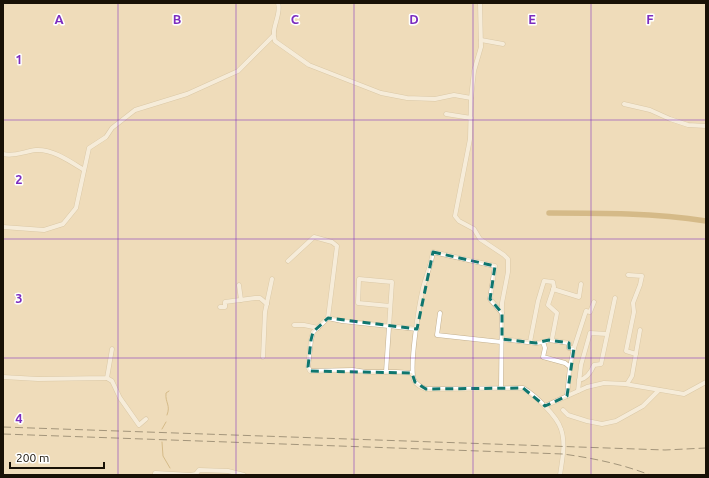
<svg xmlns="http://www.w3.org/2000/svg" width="709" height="478" font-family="Ubuntu,sans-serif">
	<rect width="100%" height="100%" fill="#efdcba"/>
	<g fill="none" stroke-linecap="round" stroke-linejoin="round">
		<g stroke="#b6914c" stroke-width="1">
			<path d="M167,415C171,405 165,403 166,393L169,391"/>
			<path d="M162,429L166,422"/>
			<path d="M162,442L163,456L170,468"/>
		</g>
		<path stroke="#b6914c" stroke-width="5.5" d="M549,213C602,213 654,213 706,221"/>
		<g stroke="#c3b090" stroke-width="5">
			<g id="minor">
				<path d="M278,3C282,15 270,28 275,41L309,65L381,93L407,98L435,99L454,95L471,98"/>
				<path d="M480,3L481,47L474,71L471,98L470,139L455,216L459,221L474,229L480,239L504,255L508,259V272L502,303L501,388"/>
				<path d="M481,40L503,44"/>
				<path d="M624,104L650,110L670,119L688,125L706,126"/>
				<path d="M446,114L471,118"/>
				<path d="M3,154C15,157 25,151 36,150C53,149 71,162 84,170"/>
				<path d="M3,227L44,230L63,224L76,208L89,148L106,137L112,128L135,110L187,94L238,71L273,36"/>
				<path d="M288,261L314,237L332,242L337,246L328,318L313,332L311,340L308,367L310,371L353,370L366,372H396L412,373"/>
				<path d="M628,275L642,276L640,285L633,303L634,312L626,351L636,354"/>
				<path d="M239,285L241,300"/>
				<path d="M553,289L579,297L581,284"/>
				<path d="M220,307H225V302L255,298H260L267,304"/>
				<path d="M440,313L437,335L501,342"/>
				<path d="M502,313L490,299L495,266L433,252C431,265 426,276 423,288C419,304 409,367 414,380C416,385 421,387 426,389L523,388C535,395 557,416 561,429C566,443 562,461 560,475"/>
				<path d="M328,318L342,321L417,329"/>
				<path d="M294,325H304L318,328"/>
				<path d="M502,339L536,343L543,342L549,340L569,343V348H574"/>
				<path d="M530,342L538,301L544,281L553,282L554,287L548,305L557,313L552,339"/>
				<path d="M543,342L545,348L543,357L565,363L570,367L574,348L586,311L590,312L594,302"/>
				<path d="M263,357L265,312L272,279"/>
				<path d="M386,372L392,282L359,279L358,303L390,306"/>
				<path d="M3,377L38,379L107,378L112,349"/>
				<path d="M107,378L112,381L120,398L139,425L146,419"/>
				<path d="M579,380C587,379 591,372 594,365L601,364L615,298"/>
				<path d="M627,384L632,376L640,330"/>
				<path d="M578,391L581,365L590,333L607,334"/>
				<path d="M567,396L570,367"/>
				<path d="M545,406L587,387L604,383L625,384L684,394L706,382"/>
				<path d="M563,410L568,415L587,421L602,424L616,421L643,406L659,390"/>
				<path d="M155,475V473L191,475L196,474L199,470L228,471L244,475"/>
			</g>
		</g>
		<use href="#minor" stroke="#fff" stroke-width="4"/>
		<g stroke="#483e2e" stroke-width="1" stroke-dasharray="8 4" stroke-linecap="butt">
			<path d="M3,427L665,450L706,448"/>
			<path d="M3,434L563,454C592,458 622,464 650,475"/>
		</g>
	</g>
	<path d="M0 0H709V478H0ZM433,252L495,266L490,299L502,313V339L536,343L549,340L569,343V348H574L567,396L545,406L523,388L426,389L415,382L412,373L310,371L308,367L311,340L313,332L328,318L417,329Z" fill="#efdcba" fill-opacity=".55" fill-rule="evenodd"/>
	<path fill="none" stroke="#0f766e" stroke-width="3" stroke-dasharray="8 5" stroke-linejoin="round" d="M433,252L495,266L490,299L502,313V339L536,343L549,340L569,343V348H574L567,396L545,406L523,388L426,389L415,382L412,373L310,371L308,367L311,340L313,332L328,318L417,329Z"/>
	<path fill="none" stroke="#7b2cbf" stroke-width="1" stroke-opacity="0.55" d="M118,3V475M236,3V475M354,3V475M473,3V475M591,3V475M3,120H706M3,239H706M3,358H706"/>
	<g font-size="13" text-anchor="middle" font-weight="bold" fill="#7b2cbf" stroke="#fff" stroke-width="3" stroke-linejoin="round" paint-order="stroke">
		<text x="59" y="24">A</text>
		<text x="177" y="24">B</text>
		<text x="295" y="24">C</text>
		<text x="414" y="24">D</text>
		<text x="532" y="24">E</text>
		<text x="650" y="24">F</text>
		<text x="19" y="64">1</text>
		<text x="19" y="184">2</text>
		<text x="19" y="303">3</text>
		<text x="19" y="423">4</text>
	</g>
	<rect width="709" height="478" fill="none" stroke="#181106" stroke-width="8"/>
	<path d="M10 462v6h94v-6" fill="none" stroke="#181106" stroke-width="2"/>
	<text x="16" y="462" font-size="12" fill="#181106" stroke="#ffffff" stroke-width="3" paint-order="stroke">200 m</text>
</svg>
